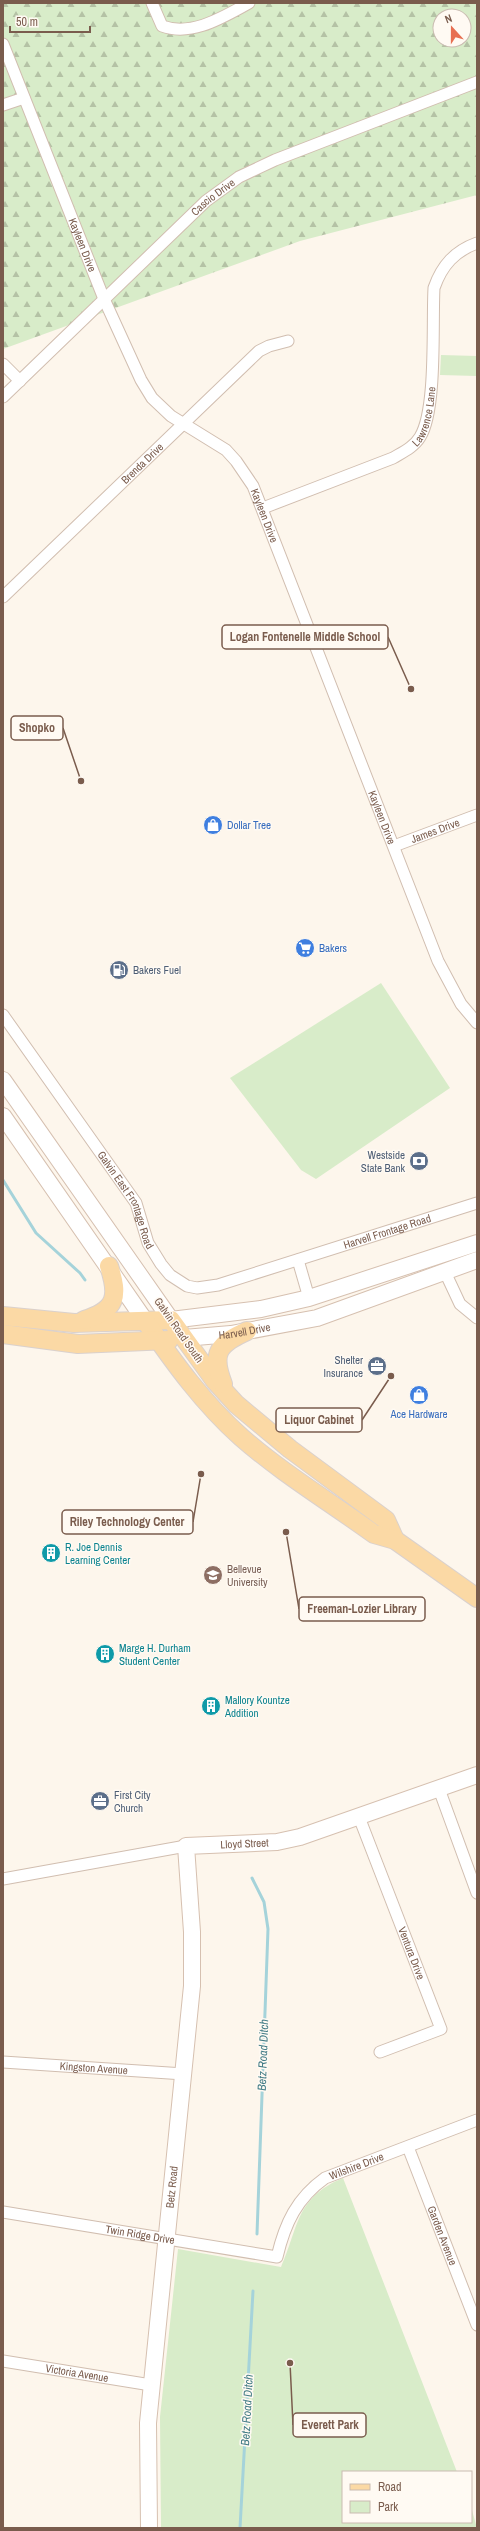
<svg xmlns="http://www.w3.org/2000/svg" width="480" height="2531" font-family="'Archivo Narrow',sans-serif">
	<defs>
		<pattern id="forest-firs" width="22" height="20" patternUnits="userSpaceOnUse"><rect width="22" height="20" fill="#d8ecc9"/><path d="M5 1l3.5 6h-7zM16 11l3.5 6h-7z" fill="#b4c2a5"/></pattern>
	</defs>
	<rect width="100%" height="100%" fill="#fdf6ec"/>
	<g fill="#d8ecc9">
		<path d="M441,355L477,356V376L440,375Z"/>
		<path d="M381,983L450,1088L316,1179L301,1170L230,1078Z"/>
		<path d="M343,2178L457,2472H343V2522H471V2507L477,2528H161L160,2417L178,2249L281,2267C299,2227 295,2198 343,2178Z"/>
	</g>
	<path fill="url(#forest-firs)" fill-rule="evenodd" d="M3,3H477V195L300,241L3,349ZM440,16H464V40H440Z"/>
	<g fill="none" stroke-linecap="round" stroke-linejoin="round">
		<g stroke="#a5d3da" stroke-width="3">
			<path d="M3,1180L36,1233L80,1273L85,1280"/>
			<path d="M252,1878L264,1902L268,1929L257,2234"/>
			<path d="M240,2528L253,2291"/>
		</g>
		<g stroke="#d1beb0" stroke-width="13">
			<g id="street">
				<path d="M152,3L162,26C192,37 223,17 249,3"/>
				<path id="s1" d="M3,44L104,299L141,380L152,398L171,416L226,450L236,461L253,486L438,961L461,1004L477,1023"/>
				<path d="M3,105L24,98"/>
				<path d="M3,364L20,381"/>
				<path id="s2" d="M3,397L206,201L239,177L275,160L477,82"/>
				<path id="s3" d="M263,508L393,458C403,452 414,447 420,437C437,410 432,324 434,288C442,265 455,251 477,243"/>
				<path id="s4" d="M3,597L259,351L269,346L288,341"/>
				<path id="s5" d="M394,846L477,815"/>
				<path id="s6" d="M3,1015L136,1203L148,1243L161,1264L170,1275L187,1286L197,1288L218,1285L477,1203"/>
				<path d="M298,1260L309,1298"/>
				<path d="M445,1272L460,1304L477,1318"/>
				<path d="M439,1789L477,1893"/>
				<path id="s7" d="M359,1817L441,2029L380,2052"/>
				<path d="M3,1879L186,1846"/>
				<path id="s8" d="M3,2062L184,2074"/>
				<path id="s9" d="M408,2147L477,2325"/>
				<path id="s10" d="M3,2212L277,2257C285,2223 297,2198 325,2178L477,2120"/>
				<path id="s11" d="M3,2361L151,2385"/>
			</g>
		</g>
		<g stroke="#d6c0b0" stroke-width="18">
			<g id="secondary">
				<path d="M3,1080L171,1320L261,1309L309,1298L477,1243"/>
				<path d="M3,1116L146,1322"/>
				<path id="s12" d="M184,1338L231,1334L317,1318L477,1260"/>
				<path id="s13" d="M149,2528L148,2423L192,1986V1932L186,1846L277,1842L300,1837L477,1775"/>
			</g>
		</g>
		<g stroke="#dad1cd" stroke-width="20">
			<g id="primary">
				<path d="M3,1316L74,1323L171,1320L215,1381L236,1404L290,1449L386,1520L395,1540"/>
				<path d="M84,1320C117,1310 119,1296 109,1266"/>
				<path d="M146,1322C174,1363 204,1404 241,1437C282,1473 330,1502 374,1534L395,1540L477,1598"/>
				<path d="M3,1334L78,1344L169,1340"/>
				<path d="M223,1384C211,1353 218,1344 247,1331"/>
			</g>
		</g>
		<use href="#street" stroke="#fff" stroke-width="11"/>
		<use href="#secondary" stroke="#fff" stroke-width="16"/>
		<use href="#primary" stroke="#fbd9a5" stroke-width="18"/>
	</g>
	<defs>
		<g id="shop-disc" transform="scale(1)"><circle r="9.5" fill="#3f7fe0" stroke="#fffaf3"/><path d="M-5-2.5h2.3a2.7 3.5 0 0 1 5.4 0H5L5.5 6h-11ZM-1.5-2.5h3a1.5 2.3 0 0 0-3 0Z" fill="#fff"/></g>
		<g id="supermarket-disc" transform="scale(1)"><circle r="9.5" fill="#3f7fe0" stroke="#fffaf3"/><path d="M-6-5.5h2.5l.6 2H6L4.5 2H-2.5L-4.4-4H-6ZM-1.5 3.2a1.3 1.3 0 1 0 .1 0ZM3 3.2a1.3 1.3 0 1 0 .1 0Z" fill="#fff"/></g>
		<g id="fuel-disc" transform="scale(1)"><circle r="9.5" fill="#5c6f8a" stroke="#fffaf3"/><path d="M-5.5-6h7V0h2V4h1.3V-2.5L3-4.5l.8-.8L6-3V5H2.5V1h-1V6h-7ZM-4.2-4.7v3.2H.2V-4.7Z" fill="#fff"/></g>
		<g id="bank-disc" transform="scale(1)"><circle r="9.5" fill="#5c6f8a" stroke="#fffaf3"/><path d="M-6-4H6V4H-6ZM0-2.3a2.3 2.3 0 1 0 0 4.6a2.3 2.3 0 1 0 0-4.6Z" fill="#fff"/></g>
		<g id="office-disc" transform="scale(1)"><circle r="9.5" fill="#5c6f8a" stroke="#fffaf3"/><path d="M-6-3h4V-5.5h4V-3h4V5H-6ZM-1-4.5V-3h2v-1.5ZM-6 0V1H6V0Z" fill="#fff"/></g>
		<g id="building-disc" transform="scale(1)"><circle r="9.5" fill="#0f9aa8" stroke="#fffaf3"/><path d="M-4-6H4V6H1V3H-1V6H-4ZM-2.5-4.3h1.7v1.8h-1.7ZM.8-4.3h1.7v1.8H.8ZM-2.5-1h1.7V.8h-1.7ZM.8-1h1.7V.8H.8Z" fill="#fff"/></g>
		<g id="university-disc" transform="scale(1)"><circle r="9.5" fill="#8d6e63" stroke="#fffaf3"/><path d="M0-5L7-2L0 1L-7-2ZM-4 1L0 2.5L4 1V4Q0 6-4 4Z" fill="#fff"/></g>
	</defs>
	<g fill-rule="evenodd">
		<use href="#shop-disc" x="213" y="825"/>
		<use href="#supermarket-disc" x="305" y="948"/>
		<use href="#fuel-disc" x="119" y="970"/>
		<use href="#bank-disc" x="419" y="1161"/>
		<use href="#office-disc" x="377" y="1366"/>
		<use href="#shop-disc" x="419" y="1395"/>
		<use href="#building-disc" x="51" y="1553"/>
		<use href="#university-disc" x="213" y="1575"/>
		<use href="#building-disc" x="105" y="1654"/>
		<use href="#building-disc" x="211" y="1706"/>
		<use href="#office-disc" x="100" y="1801"/>
	</g>
	<g text-anchor="middle" dominant-baseline="central" stroke-width="3" stroke-linejoin="round" paint-order="stroke">
		<g font-size="11" fill="#7a5c4d" stroke="#fffaf3">
			<text stroke="none"><textPath href="#s2" startOffset="290">Cascio Drive</textPath></text>
			<text stroke="none"><textPath href="#s1" startOffset="216">Kayleen Drive</textPath></text>
			<text stroke="none"><textPath href="#s3" startOffset="195">Lawrence Lane</textPath></text>
			<text stroke="none"><textPath href="#s4" startOffset="193">Brenda Drive</textPath></text>
			<text stroke="none"><textPath href="#s1" startOffset="552">Kayleen Drive</textPath></text>
			<text stroke="none"><textPath href="#s1" startOffset="876">Kayleen Drive</textPath></text>
			<text stroke="none"><textPath href="#s5" startOffset="44">James Drive</textPath></text>
			<text stroke="none"><textPath href="#s6" startOffset="223">Galvin East Frontage Road</textPath></text>
			<text stroke="none"><textPath href="#s6" startOffset="540">Harvell Frontage Road</textPath></text>
			<text transform="translate(179 1330) rotate(55)">Galvin Road South</text>
			<text stroke="none"><textPath href="#s12" startOffset="61">Harvell Drive</textPath></text>
			<text stroke="none"><textPath href="#s13" startOffset="743">Lloyd Street</textPath></text>
			<text stroke="none"><textPath href="#s7" startOffset="146">Ventura Drive</textPath></text>
			<text stroke="none"><textPath href="#s8" startOffset="91">Kingston Avenue</textPath></text>
			<text stroke="none"><textPath href="#s10" startOffset="406">Wilshire Drive</textPath></text>
			<text stroke="none"><textPath href="#s13" startOffset="342">Betz Road</textPath></text>
			<text stroke="none"><textPath href="#s10" startOffset="139">Twin Ridge Drive</textPath></text>
			<text stroke="none"><textPath href="#s9" startOffset="95">Garden Avenue</textPath></text>
			<text stroke="none"><textPath href="#s11" startOffset="75">Victoria Avenue</textPath></text>
		</g>
		<g font-size="11" fill="#366cbe" stroke="#fffaf3" text-anchor="start">
			<text x="227" y="825">Dollar Tree</text>
			<text x="319" y="948">Bakers</text>
			<text x="419" y="1414" text-anchor="middle">Ace Hardware</text>
		</g>
		<g font-size="11" fill="#4e5e75" stroke="#fffaf3" text-anchor="start">
			<text x="133" y="970">Bakers Fuel</text>
			<text x="405" y="1155" text-anchor="end">Westside<tspan x="405" dy="13">State Bank</tspan></text>
			<text x="363" y="1360" text-anchor="end">Shelter<tspan x="363" dy="13">Insurance</tspan></text>
			<text x="114" y="1795">First City<tspan x="114" dy="13">Church</tspan></text>
		</g>
		<g font-size="11" fill="#0d838f" stroke="#fffaf3" text-anchor="start">
			<text x="65" y="1547">R. Joe Dennis<tspan x="65" dy="13">Learning Center</tspan></text>
			<text x="119" y="1648">Marge H. Durham<tspan x="119" dy="13">Student Center</tspan></text>
			<text x="225" y="1700">Mallory Kountze<tspan x="225" dy="13">Addition</tspan></text>
		</g>
		<g font-size="11" fill="#785e54" stroke="#fffaf3" text-anchor="start">
			<text x="227" y="1569">Bellevue<tspan x="227" dy="13">University</tspan></text>
		</g>
		<g font-size="12" font-style="italic" fill="#437c86" stroke="#fffaf3">
			<text transform="translate(263 2055) rotate(-88)">Betz Road Ditch</text>
			<text transform="translate(247 2410) rotate(-87)">Betz Road Ditch</text>
		</g>
	</g>
	<path fill="none" stroke="#7a5c4d" stroke-width="1.5" d="M411 689L388 637M81 781L63 728M391 1376L362 1420M201 1474L193 1522M286 1532L299 1609M290 2363L293 2425"/>
	<g fill="#7a5c4d" stroke="#fffaf3" stroke-width="1.5">
		<circle cx="411" cy="689" r="4"/>
		<circle cx="81" cy="781" r="4"/>
		<circle cx="391" cy="1376" r="4"/>
		<circle cx="201" cy="1474" r="4"/>
		<circle cx="286" cy="1532" r="4"/>
		<circle cx="290" cy="2363" r="4"/>
	</g>
	<g fill="#fffaf3" stroke="#7a5c4d" stroke-width="1.5">
		<rect x="222" y="625" width="166" height="24" rx="4"/>
		<rect x="11" y="716" width="52" height="24" rx="4"/>
		<rect x="276" y="1408" width="86" height="24" rx="4"/>
		<rect x="62" y="1510" width="131" height="24" rx="4"/>
		<rect x="299" y="1597" width="126" height="24" rx="4"/>
		<rect x="293" y="2413" width="73" height="24" rx="4"/>
	</g>
	<g font-size="12" text-anchor="middle" font-weight="bold" fill="#7a5c4d">
		<text x="305" y="641">Logan Fontenelle Middle School</text>
		<text x="37" y="732">Shopko</text>
		<text x="319" y="1424">Liquor Cabinet</text>
		<text x="127" y="1526">Riley Technology Center</text>
		<text x="362" y="1613">Freeman-Lozier Library</text>
		<text x="330" y="2429">Everett Park</text>
	</g>
	<rect width="480" height="2531" fill="none" stroke="#7a5c4d" stroke-width="8"/>
	<rect x="342" y="2471" width="130" height="52" fill="#fffaf3" stroke="#cabbb1"/>
	<rect x="350" y="2484" width="20" height="6" fill="#fbd9a5" stroke="#cabbb1"/>
	<text x="378" y="2491" font-size="12" fill="#7a5c4d">Road</text>
	<rect x="350" y="2501" width="20" height="12" fill="#d8ecc9" stroke="#cabbb1"/>
	<text x="378" y="2511" font-size="12" fill="#7a5c4d">Park</text>
	<g transform="translate(452 28) rotate(339)"><circle r="19" fill="#fffaf3" stroke="#cabbb1"/>
	<path d="M0-3L7 15L0 10L-7 15Z" fill="#e76f51"/>
	<text y="-6" font-size="11" font-weight="bold" text-anchor="middle" fill="#7a5c4d">N</text>
	</g>
	<path d="M10 26v6h80v-6" fill="none" stroke="#7a5c4d" stroke-width="2"/>
	<text x="16" y="26" font-size="12" fill="#7a5c4d" stroke="#fffaf3" stroke-width="3" paint-order="stroke">50 m</text>
</svg>
